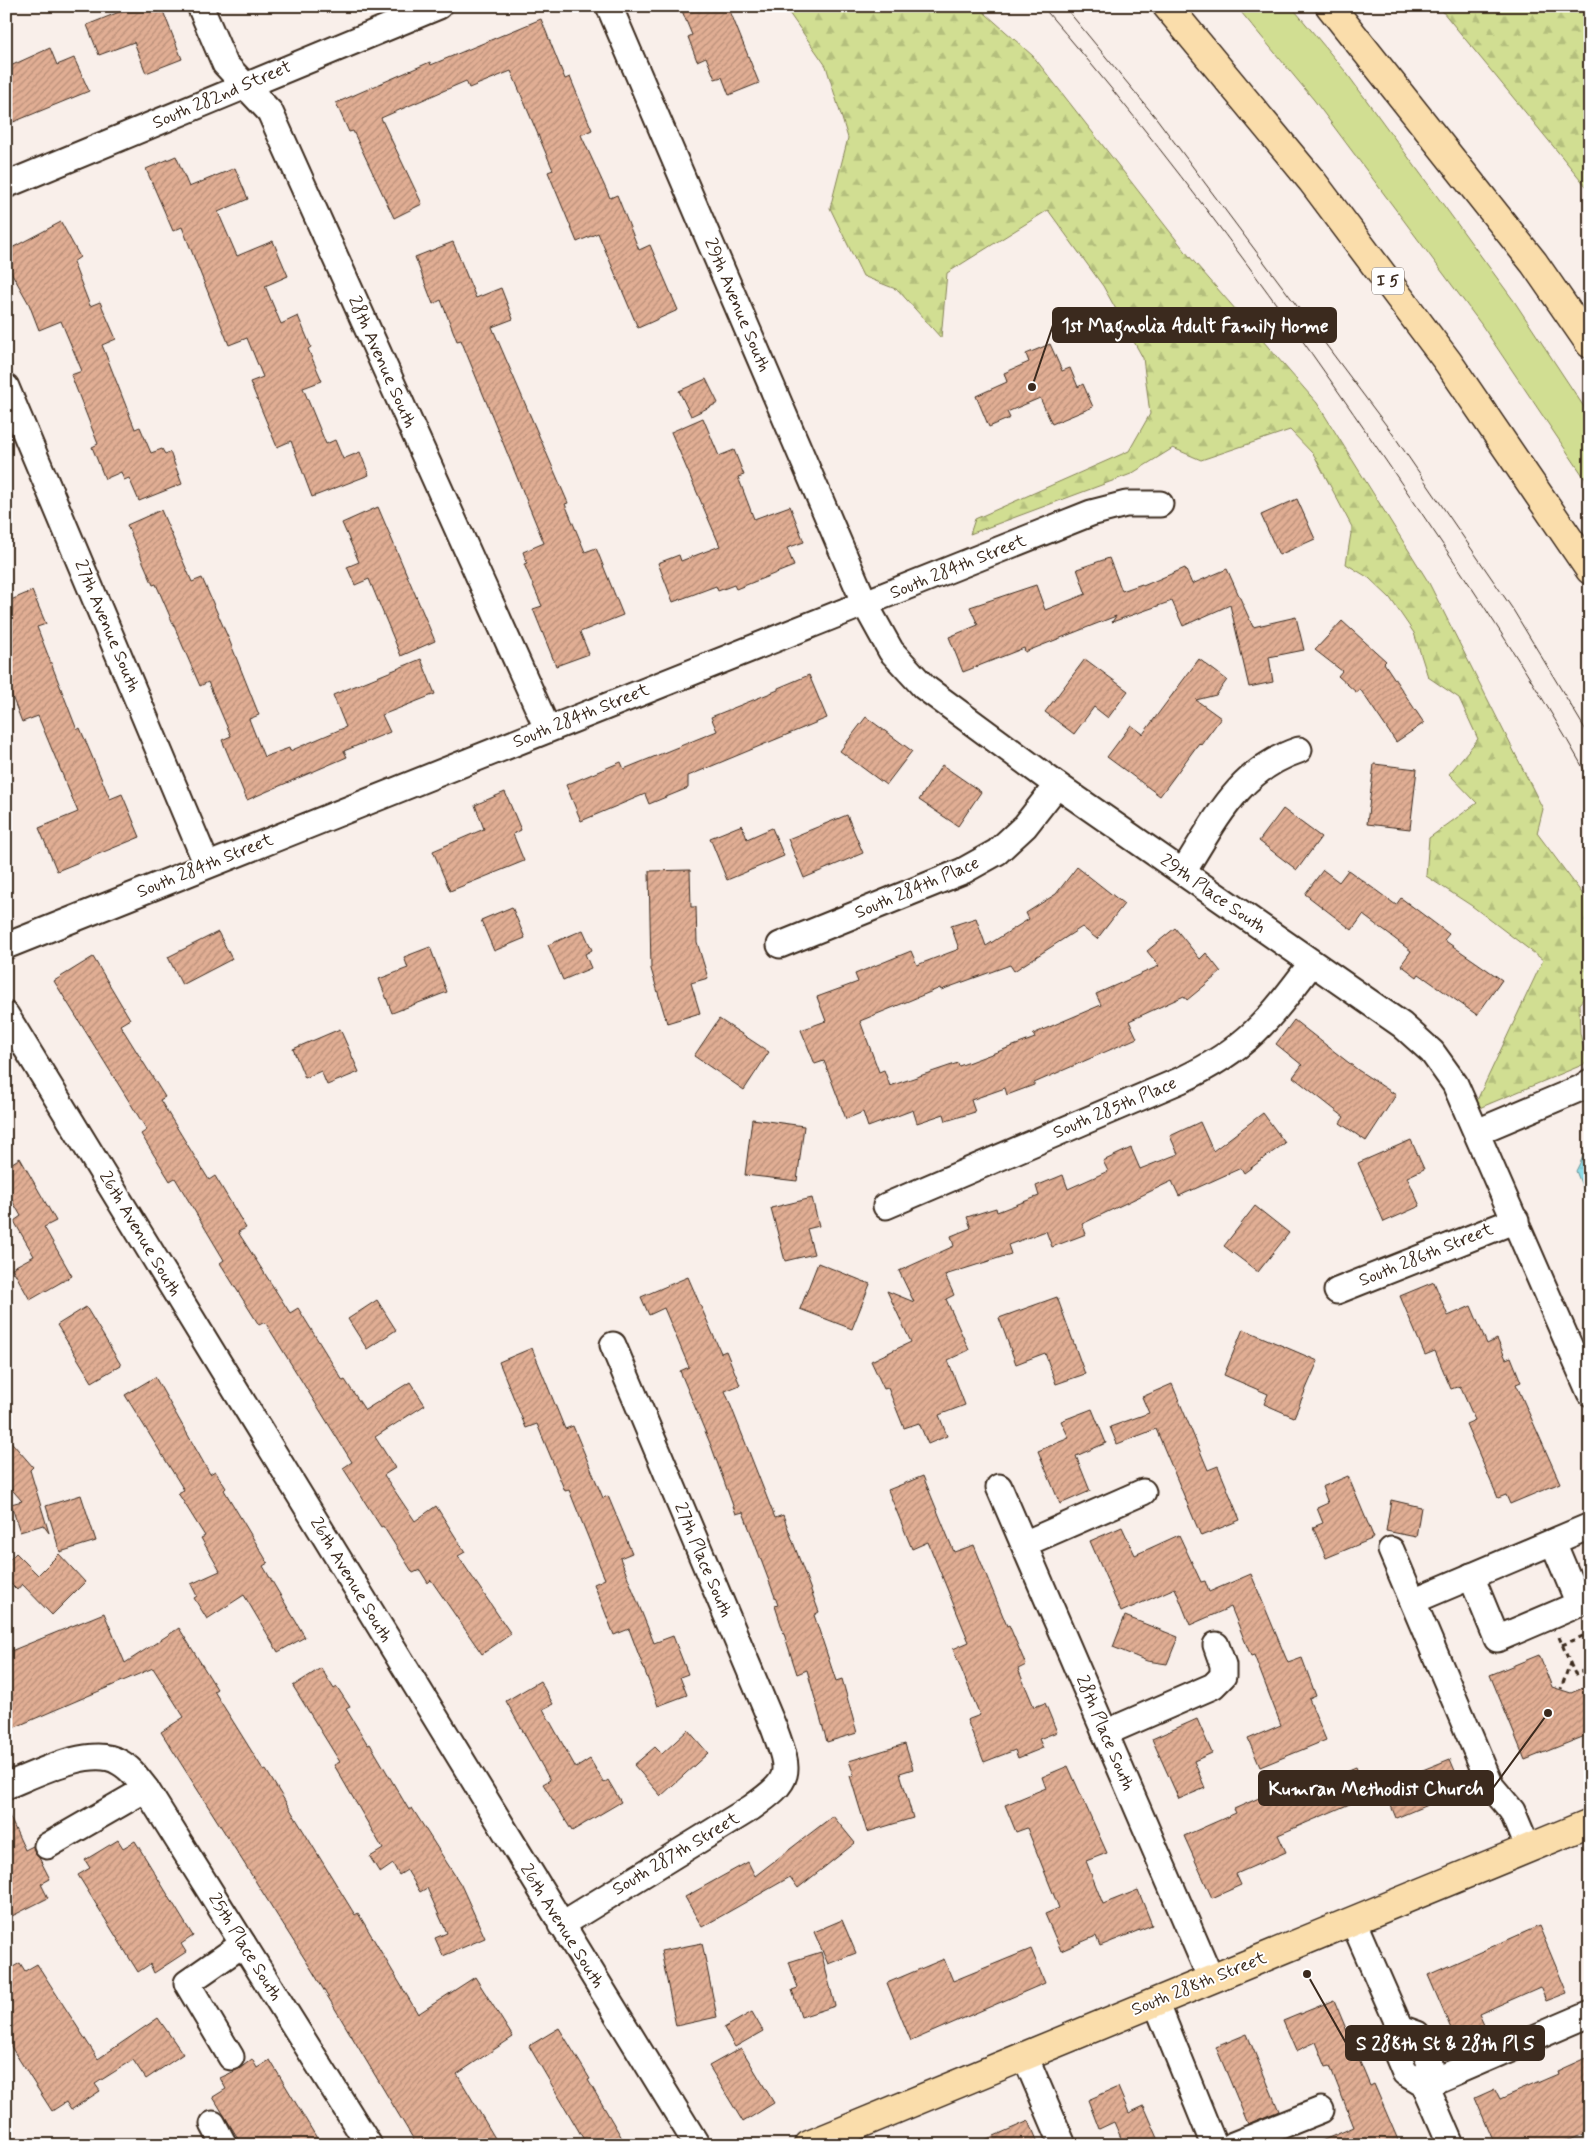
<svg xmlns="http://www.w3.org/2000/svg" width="1596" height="2151" font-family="Mynerve,sans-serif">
	<defs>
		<pattern id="forest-firs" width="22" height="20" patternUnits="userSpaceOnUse" patternTransform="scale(1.25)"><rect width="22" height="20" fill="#d1de92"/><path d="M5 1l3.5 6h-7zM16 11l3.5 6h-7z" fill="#b4bf7d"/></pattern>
		<pattern id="water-ripples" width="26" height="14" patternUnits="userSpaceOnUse" patternTransform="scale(1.25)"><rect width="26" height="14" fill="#8ddde9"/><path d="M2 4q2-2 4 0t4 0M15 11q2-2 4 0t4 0" fill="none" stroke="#7bbec7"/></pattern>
		<pattern id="building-hatch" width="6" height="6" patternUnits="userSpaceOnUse" patternTransform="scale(1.25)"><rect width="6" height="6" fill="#e1ae94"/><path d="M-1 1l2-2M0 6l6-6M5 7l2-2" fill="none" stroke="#b88e78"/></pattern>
	</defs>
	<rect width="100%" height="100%" fill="#f9efea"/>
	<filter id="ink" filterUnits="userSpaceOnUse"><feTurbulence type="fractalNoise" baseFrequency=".02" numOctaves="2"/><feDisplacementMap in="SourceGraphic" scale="10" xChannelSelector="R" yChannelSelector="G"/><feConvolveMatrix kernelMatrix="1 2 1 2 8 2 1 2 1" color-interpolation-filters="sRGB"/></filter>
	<g filter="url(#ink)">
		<path fill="#d1de92" stroke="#868458" d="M1236,6H1291L1345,71L1514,301L1590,416V486L1481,324L1314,100Z"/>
		<g fill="url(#forest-firs)" stroke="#868458">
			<path d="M787,6H977L1033,56L1189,256L1317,403L1429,583L1543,809L1537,833L1590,904V991L1579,1004L1580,1033L1587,1063L1472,1111L1543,960L1472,906L1426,876L1429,838L1477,803L1449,774L1478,739L1459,698L1428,677L1414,633L1390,598L1369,578L1346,564L1352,527L1314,455L1290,430L1201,460L1173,448L1131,474L970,534L975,519L1129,451L1150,414L1143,358L1103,286L1048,210L947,273L941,338L898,290L863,276L830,208L848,138L826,66L787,10Z"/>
			<path d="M1438,6H1590V191Z"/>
		</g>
		<path fill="url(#water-ripples)" stroke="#6c9598" d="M1590,1143V1206L1576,1171Z"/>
		<g fill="url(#building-hatch)" stroke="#3b2a1e">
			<path d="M134,6H161L182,59L146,73L134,42L99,55L87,25Z"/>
			<path d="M680,6H728L759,83L729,95L722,77L715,79L706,57L697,61L688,37L692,35Z"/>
			<path d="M541,19L565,79L570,77L592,130L581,135L610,198L617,195L639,250L650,245L678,310L638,328L598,233L577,242L548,172L553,170L511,71L469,88L466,81L381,118L422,204L394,218L353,131L349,132L336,103L430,62L431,65Z"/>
			<path d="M50,48L57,65L74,58L89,91L6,125V68Z"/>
			<path d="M176,156L189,187L235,168L248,199L218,212L237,256L273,241L288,276L265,286L281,324L298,316L311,347L308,349L322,381L303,388L326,444L335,440L343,459L360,452L369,475L312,497L291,441L277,447L250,382L263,377L247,338L229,345L182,227L173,231L146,169Z"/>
			<path d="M61,222L80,257L73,262L90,306L100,302L116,339L102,345L135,429L140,427L151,453L162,449L165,454L170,452L182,484L139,501L129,478L124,480L121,472L105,479L92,447L98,444L71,375L82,371L61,321L39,330L29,304L6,263V251Z"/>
			<path d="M453,242L476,298L501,288L513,319L492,327L568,503L565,504L585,552L596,548L623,615L580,632L589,654L556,666L533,609L542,606L524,564L527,563L523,552L544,543L461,340L457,341L441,300L433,304L415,257Z"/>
			<path d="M1050,344L1062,371L1070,368L1078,387L1083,384L1093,407L1052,424L1040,398L1007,412L1010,418L989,427L976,396L1007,382L1004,373L1029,362L1026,354Z"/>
			<path d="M706,379L718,403L691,416L679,391Z"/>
			<path d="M703,418L719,456L734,450L744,475L738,477L754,519L790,506L804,542L787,548L794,566L736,589L734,585L718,591L716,586L673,602L658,563L679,555L681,561L720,546L671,432Z"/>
			<path d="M1297,499L1315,539L1279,555L1261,515Z"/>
			<path d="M378,507L435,641L401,656L369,579L355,585L347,567L359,562L342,523Z"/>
			<path d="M161,510L192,582L202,578L230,642L259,715L249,719L264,757L289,748L290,751L346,727L333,695L421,659L435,694L382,715L390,732L344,751L347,757L247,800L222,740L231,736L208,682L200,686L156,584L153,585L127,525Z"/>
			<path d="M1109,558L1122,591L1142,584L1143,586L1185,568L1192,584L1227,569L1253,627L1296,617L1304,650L1269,657L1273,682L1249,687L1230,605L1183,626L1172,601L1112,622L1116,616L1025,652L1024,648L963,672L949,637L978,625L970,607L1036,585L1045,610L1086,594L1077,569Z"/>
			<path d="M32,591L46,624L37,627L77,730L80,728L110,799L122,794L140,837L57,871L39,828L78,812L38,716L22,722L6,681V602Z"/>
			<path d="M1342,621L1386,661L1384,663L1424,723L1396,742L1360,689L1357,693L1338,676L1342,671L1315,650Z"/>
			<path d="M1085,659L1128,691L1108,718L1094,707L1074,734L1045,712Z"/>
			<path d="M1199,659L1227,680L1216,695L1196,700L1221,718L1201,745L1199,743L1160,796L1107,757L1131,725L1143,734Z"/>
			<path d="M809,675L827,718L688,776V788L649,804L645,794L581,821L566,785L621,762L624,769L717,731L711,717L778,690V688Z"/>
			<path d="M866,717L912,751L886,785L840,751Z"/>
			<path d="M1374,764L1417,769L1410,829L1367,824Z"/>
			<path d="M942,765L981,792L958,826L919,800Z"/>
			<path d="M505,792L521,830L513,834L524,861L450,891L433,851L484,829L475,805Z"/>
			<path d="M1283,809L1321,837L1297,870L1259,841Z"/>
			<path d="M847,815L863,853L804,878L788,839Z"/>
			<path d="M742,825L747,839L772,828L784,856L727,880L710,838Z"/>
			<path d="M1077,867L1124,904L1097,939L1082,927L1014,971L1010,965L941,990L940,988L860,1021L879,1072L884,1070L890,1086L958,1063L959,1066L1035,1038L1033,1034L1101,1005L1096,994L1159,966L1147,951L1175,928L1200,959L1206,953L1221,972L1187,1000L1184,996L1129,1021L1137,1038L1034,1083V1085L1007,1095L1005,1088L971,1100L975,1112L946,1121L944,1114L917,1123L913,1110L868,1127L863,1112L846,1119L824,1061L815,1064L801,1030L826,1021L817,997L858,982L855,974L911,951L917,965L959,949L951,926L976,918L986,946L1029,919L1026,913L1056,894Z"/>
			<path d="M690,870L691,907H696L697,942L708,978L691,983L700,1013L667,1023L651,969L649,871Z"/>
			<path d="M1323,870L1339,882L1348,870L1396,905L1401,898L1449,934L1444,940L1502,980L1477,1015L1419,974L1417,977L1401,965L1411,951L1363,915L1352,930L1305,894Z"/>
			<path d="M512,907L525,938L494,951L481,920Z"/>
			<path d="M583,930L592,950L585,954L591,968L563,980L548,945Z"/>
			<path d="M218,932L232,959L182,985L168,957Z"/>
			<path d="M430,947L447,992L392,1013L379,979L408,968L404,957Z"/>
			<path d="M93,957L130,1019L120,1025L165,1097L160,1100L209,1180L215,1176L246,1228L238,1232L290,1313L298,1308L343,1381L345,1380L365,1410L410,1382L425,1405L375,1437L395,1468L384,1475L415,1521L436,1506L465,1552L458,1556L511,1634L482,1654L431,1580L428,1583L420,1570L413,1573L383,1526L381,1527L343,1468L352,1462L265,1322L259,1325L220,1263L224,1260L175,1178L170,1181L141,1134L147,1130L54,981Z"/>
			<path d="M719,1019L769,1052L744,1090L694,1056Z"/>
			<path d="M1294,1020L1358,1070L1396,1095L1366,1141L1340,1123L1344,1117L1293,1077L1302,1065L1276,1044Z"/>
			<path d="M340,1029L359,1072L327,1085L321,1071L305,1078L293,1049Z"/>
			<path d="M1263,1113L1285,1143L1244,1173L1241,1168L1179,1196L1172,1181L1082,1224L1086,1234L1052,1247L1046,1231L1008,1245L1011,1254L945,1275L954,1295L946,1299L969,1350L948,1360L965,1405L939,1415L947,1436L928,1444L919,1423L904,1428L888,1388L884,1389L871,1361L911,1342L887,1291L914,1302L899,1271L954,1246L951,1236L971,1228L967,1217L996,1208L997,1212L1039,1196L1036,1186L1063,1175L1068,1189L1108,1171L1103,1161L1131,1148L1140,1169L1178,1154L1170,1136L1200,1122L1213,1151Z"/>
			<path d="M752,1119L804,1126L797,1181L745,1175Z"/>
			<path d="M1411,1140L1424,1169L1407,1177L1420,1206L1384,1222L1358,1163Z"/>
			<path d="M20,1158L56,1221L44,1227L72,1276L30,1300L12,1268L34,1256L14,1221L21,1216L6,1190V1167Z"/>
			<path d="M812,1198L819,1226L807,1229L814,1254L785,1261L771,1208Z"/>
			<path d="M1255,1206L1289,1233L1258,1272L1224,1246Z"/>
			<path d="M818,1263L870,1284L852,1329L800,1309Z"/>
			<path d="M688,1277L721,1353L726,1351L740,1385L725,1391L775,1518L783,1515L819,1612L814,1615L836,1681L842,1679L857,1733L827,1742L807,1670L797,1674L775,1606L778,1605L743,1512L736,1514L712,1448L680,1371L689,1367L664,1308L649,1315L641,1297Z"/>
			<path d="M1434,1282L1448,1316L1471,1306L1487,1344L1497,1339L1506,1359L1511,1357L1521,1382L1516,1384L1560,1483L1510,1504L1506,1495L1498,1498L1466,1424L1475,1420L1460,1386L1451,1389L1435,1351L1425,1355L1400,1296Z"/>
			<path d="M1057,1297L1085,1374L1056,1384L1045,1353L1016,1364L999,1318Z"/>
			<path d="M377,1300L396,1330L367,1349L348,1319Z"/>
			<path d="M86,1307L121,1365L92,1382L57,1325Z"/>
			<path d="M1243,1329L1318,1361L1294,1417L1264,1404L1268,1394L1224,1375Z"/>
			<path d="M532,1348L565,1429L573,1426L603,1498L608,1496L632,1553L620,1558L654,1643L673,1636L688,1674L680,1677L687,1695L658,1706L629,1629L614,1635L594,1584L605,1579L569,1490L565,1491L537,1424L526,1428L499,1362Z"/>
			<path d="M155,1377L210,1474L215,1471L226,1488L224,1490L268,1563L263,1566L305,1637L278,1652L244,1595L207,1619L194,1598L197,1596L191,1584L220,1571L201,1538L205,1536L178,1493L184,1490L125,1395Z"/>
			<path d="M1172,1384L1208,1470L1218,1466L1240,1520L1201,1536L1156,1429L1117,1444L1110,1427L1149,1413L1142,1397Z"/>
			<path d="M1092,1409L1106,1443L1076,1456L1090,1491L1060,1504L1038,1451L1069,1438L1061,1421Z"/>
			<path d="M6,1436L33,1467L30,1470L49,1533L43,1525L20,1532L11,1504L22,1501L6,1483Z"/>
			<path d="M923,1476L954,1552L974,1545L1007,1626L1009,1625L1026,1665L1018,1669L1034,1707L1045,1703L1057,1732L1039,1739L1043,1748L1018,1758L1015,1750L984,1762L967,1720L980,1715L953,1649L969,1642L928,1542L912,1549L888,1490Z"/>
			<path d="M1348,1476L1374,1538L1326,1558L1313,1527L1323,1523L1317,1508L1328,1503L1322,1487Z"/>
			<path d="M81,1495L96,1541L60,1552L46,1506Z"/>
			<path d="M1391,1500L1421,1507L1416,1537L1386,1531Z"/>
			<path d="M1122,1527L1135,1555L1179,1535L1201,1582L1205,1581L1209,1592L1251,1574L1288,1663L1302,1658L1316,1696L1309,1699L1326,1740L1260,1767L1248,1739L1281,1725L1254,1655L1251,1656L1231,1607L1190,1625L1175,1588L1121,1612L1090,1541Z"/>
			<path d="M16,1553L38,1575L59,1554L85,1582L52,1615L22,1584L17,1590L6,1579V1563Z"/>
			<path d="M104,1613L125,1663L179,1628L217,1689L214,1691L264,1771L266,1770L355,1915L358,1913L418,2014L475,1977L513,2037L457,2074L499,2145H417L313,1972L161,1732L184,1717L153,1668L6,1731V1653Z"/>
			<path d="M1125,1616L1178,1637L1167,1664L1147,1661L1113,1647Z"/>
			<path d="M1539,1655L1552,1687L1571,1693L1590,1685V1734L1525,1760L1490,1675Z"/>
			<path d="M321,1668L334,1689L337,1687L350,1707L346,1709L368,1745L370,1744L409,1810L412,1808L461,1885L485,1938L443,1956L435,1938L447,1933L427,1888L420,1892L407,1870L399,1875L393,1864L380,1873L370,1857L383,1849L334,1765L340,1762L293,1686Z"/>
			<path d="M540,1681L553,1704L543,1709L576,1768L590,1759L604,1783L608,1780L621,1802L572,1831L543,1784L550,1780L506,1701Z"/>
			<path d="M1197,1719L1212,1753L1194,1761L1205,1788L1179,1799L1152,1739Z"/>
			<path d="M688,1730L708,1753L661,1796L634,1765L655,1747L662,1754Z"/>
			<path d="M905,1744L913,1769L900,1773L913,1818L867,1832L850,1776L854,1775L849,1761Z"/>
			<path d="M1450,1759L1463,1790L1396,1818L1383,1786Z"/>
			<path d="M1068,1766L1107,1853L1086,1861L1103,1904L1138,1890L1152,1925L1100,1946L1096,1936L1061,1951L1045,1914L1059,1908L1027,1828L1016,1832L1005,1805L1046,1788L1042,1777Z"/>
			<path d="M1356,1767L1368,1796L1278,1835L1286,1852L1236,1874L1241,1885L1212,1898L1184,1836L1236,1813L1234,1809L1275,1791L1279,1799Z"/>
			<path d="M6,1809L25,1850L33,1846L50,1879L41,1884L48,1898L6,1919Z"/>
			<path d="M833,1816L855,1843L798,1888L790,1877L702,1927L685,1897L748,1862L755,1876Z"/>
			<path d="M118,1840L123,1848L135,1841L193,1936L181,1944L186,1952L154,1973L150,1964L138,1972L78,1875L90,1868L85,1860Z"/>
			<path d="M842,1920L856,1953L828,1964L814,1932Z"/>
			<path d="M1539,1926L1567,1993L1546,2001L1540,1987L1479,2014L1484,2025L1455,2038L1428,1975Z"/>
			<path d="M702,1943L717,2017L676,2026L661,1951Z"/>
			<path d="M1031,1949L1045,1983L911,2041L887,1983L944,1959L953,1981Z"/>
			<path d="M821,1952L835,2006L801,2017L792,1990L798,1988L789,1962Z"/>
			<path d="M20,1963L25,1971L37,1964L98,2059L158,2018L183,2054L146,2079L133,2060L95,2084L100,2091L71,2110L66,2102L52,2111L6,2039V1971Z"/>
			<path d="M1334,2000L1370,2086L1374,2084L1398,2140L1386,2145H1312L1354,2127L1330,2066L1326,2067L1316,2042L1296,2051L1283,2021Z"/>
			<path d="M752,2012L763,2031L735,2047L724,2028Z"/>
			<path d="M559,2028L590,2079L588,2080L626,2145H587L529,2046Z"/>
			<path d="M1247,2034L1279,2111L1248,2124L1216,2047Z"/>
			<path d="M741,2048L774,2103L743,2122L709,2066Z"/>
			<path d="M1590,2056V2131L1557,2145H1495L1475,2098L1495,2089L1500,2099L1558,2074L1557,2071Z"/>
			<path d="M252,2059L257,2068L270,2060L321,2145H242L213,2097L226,2089L220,2078L239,2069Z"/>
			<path d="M1118,2087L1129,2113L1144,2106L1161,2145H1124L1114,2122L1099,2129L1088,2100Z"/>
			<path d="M1029,2121L1039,2145H973Z"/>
		</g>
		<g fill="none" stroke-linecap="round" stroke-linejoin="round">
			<g stroke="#3b2a1e" stroke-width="29">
				<g id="minor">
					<path d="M200,6L225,64L270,112L547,728"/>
					<path d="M609,6L865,604L891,651L924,687L1057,785L1402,1025L1432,1052L1455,1084L1590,1393"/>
					<path d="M6,185L439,6"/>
					<path d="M6,387L207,865"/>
					<path d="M1183,872C1215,822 1238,770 1299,750"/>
					<path d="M780,945L963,871L997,852L1025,826L1057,785"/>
					<path d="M6,946L1091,513L1126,504H1160"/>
					<path d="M6,1015L697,2145"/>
					<path d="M1477,1132L1581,1088L1590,1082"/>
					<path d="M886,1206L1181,1080C1247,1049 1268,1021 1311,964"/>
					<path d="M1337,1291L1516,1220"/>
					<path d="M999,1487L1211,1979"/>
					<path d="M1024,1544L1143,1492"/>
					<path d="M1391,1550L1491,1786L1512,1811L1528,1849"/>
					<path d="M1471,1576L1497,1639L1579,1604L1553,1542"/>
					<path d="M1413,1601L1590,1526"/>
					<path d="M1105,1733L1213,1686L1223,1676V1665L1216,1645"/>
					<path d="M6,1786C34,1775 91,1745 119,1762C131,1768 138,1779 146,1789L369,2145"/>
					<path d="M47,1846L146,1789"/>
					<path d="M1353,1921L1400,2028L1417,2034L1430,2063L1425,2085L1451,2145"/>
					<path d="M561,1925L751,1808C792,1779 791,1774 774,1728L613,1345"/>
					<path d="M1156,2002L1214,2145"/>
					<path d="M1400,2028L1393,2044L1405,2073L1425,2085L1590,2014"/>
					<path d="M1025,2056L1063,2145"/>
					<path d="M231,2057L187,1983L243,1944"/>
					<path d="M213,2124L224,2145"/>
					<path d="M1233,2145L1321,2110"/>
				</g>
			</g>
			<g stroke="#3b2a1e" stroke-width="31">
				<path id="major" d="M809,2145L1590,1823"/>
			</g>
			<g stroke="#3b2a1e" stroke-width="31">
				<g id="highway">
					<path d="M1167,6L1312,181L1448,362L1590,570"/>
					<path d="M1330,6L1534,263L1590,344"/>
				</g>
			</g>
			<g stroke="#3b2a1e" stroke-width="3" stroke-dasharray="5 4" stroke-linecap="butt">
				<path d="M1559,1637L1570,1663L1561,1689"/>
				<path d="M1562,1645L1590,1633"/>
				<path d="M1570,1663L1575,1674L1590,1668"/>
			</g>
			<use href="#minor" stroke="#fff" stroke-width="25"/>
			<use href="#major" stroke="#faddab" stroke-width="28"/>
			<use href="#highway" stroke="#faddab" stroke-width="28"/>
			<g stroke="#3b2a1e" stroke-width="1">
				<path d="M1042,6C1170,154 1285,312 1395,474C1463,574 1531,674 1590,780"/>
				<path d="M1064,6L1157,119L1392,433L1512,608L1590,737"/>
			</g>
		</g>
	</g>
	<g text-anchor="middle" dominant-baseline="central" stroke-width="4" stroke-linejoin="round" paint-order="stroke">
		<rect fill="#fff" stroke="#766a62" stroke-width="1" x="1372" y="267.5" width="32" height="27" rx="4"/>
		<g font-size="16" font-weight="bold" fill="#3b2a1e">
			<text x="1388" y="281">I 5</text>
		</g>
		<g font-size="18" fill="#3b2a1e" stroke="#fff">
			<text transform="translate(222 95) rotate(-23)">South 282nd Street</text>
			<text transform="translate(737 305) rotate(67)">29th Avenue South</text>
			<text transform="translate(382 362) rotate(66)">28th Avenue South</text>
			<text transform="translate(958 567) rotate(-22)">South 284th Street</text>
			<text transform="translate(107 626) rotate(67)">27th Avenue South</text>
			<text transform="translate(581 716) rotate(-22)">South 284th Street</text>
			<text transform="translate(205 866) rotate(-22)">South 284th Street</text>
			<text transform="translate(917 888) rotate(-23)">South 284th Place</text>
			<text transform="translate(1213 894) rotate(35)">29th Place South</text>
			<text transform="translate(1115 1108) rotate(-23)">South 285th Place</text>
			<text transform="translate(140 1234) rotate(59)">26th Avenue South</text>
			<text transform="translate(1426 1255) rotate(-22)">South 286th Street</text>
			<text transform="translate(703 1560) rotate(67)">27th Place South</text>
			<text transform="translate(351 1580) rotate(59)">26th Avenue South</text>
			<text transform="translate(1105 1733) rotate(67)">28th Place South</text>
			<text transform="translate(676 1854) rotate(-31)">South 287th Street</text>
			<text transform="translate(562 1926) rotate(58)">26th Avenue South</text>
			<text transform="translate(245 1947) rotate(58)">25th Place South</text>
			<text transform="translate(1199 1984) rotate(-22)">South 288th Street</text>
		</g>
	</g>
	<path fill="none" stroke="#3b2a1e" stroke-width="2" d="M1032 387L1053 325M1548 1713L1493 1788M1307 1974L1346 2043"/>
	<g fill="#3b2a1e" stroke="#fff" stroke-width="2">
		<circle cx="1032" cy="387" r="5"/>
		<circle cx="1548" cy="1713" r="5"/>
		<circle cx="1307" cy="1974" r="5"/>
	</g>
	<g fill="#3b2a1e" stroke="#3b2a1e" stroke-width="2">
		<rect x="1053" y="308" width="283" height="34" rx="5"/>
		<rect x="1259" y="1771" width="234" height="34" rx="5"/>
		<rect x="1346" y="2026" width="198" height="34" rx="5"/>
	</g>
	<g font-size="19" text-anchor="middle" font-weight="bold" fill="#fff">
		<text x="1195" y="332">1st Magnolia Adult Family Home</text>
		<text x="1376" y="1795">Kumran Methodist Church</text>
		<text x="1445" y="2050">S 288th St &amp; 28th Pl S</text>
	</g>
	<rect width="1596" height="2151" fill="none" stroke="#fff" stroke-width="25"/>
	<rect x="12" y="12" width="1571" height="2126" fill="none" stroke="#3b2a1e" stroke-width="2" filter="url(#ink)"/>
</svg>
